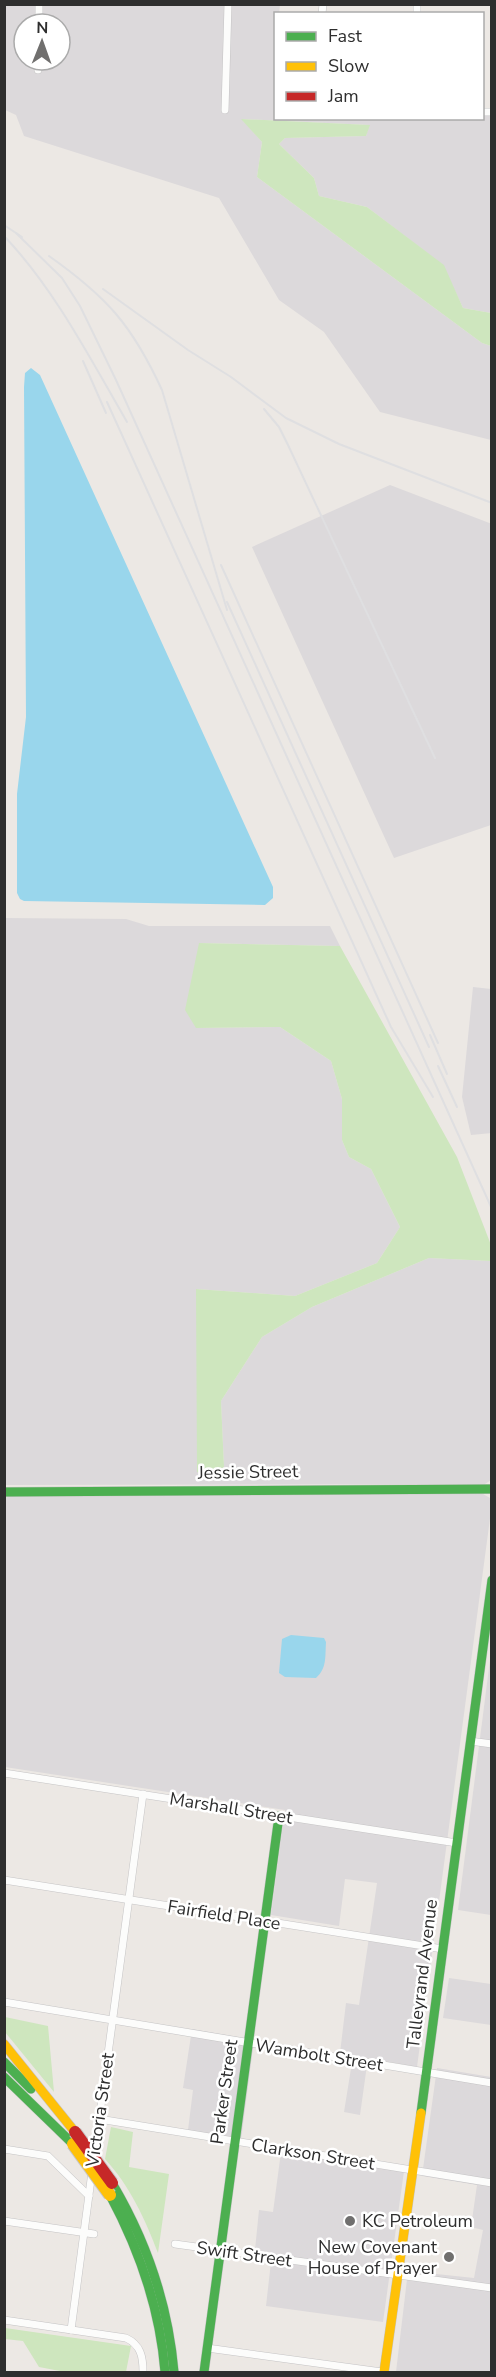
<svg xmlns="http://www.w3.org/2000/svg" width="496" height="2377" font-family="'Nunito Sans',sans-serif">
	<rect width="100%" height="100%" fill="#ece8e4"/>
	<g fill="#dcd9db" fill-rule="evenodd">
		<path d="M4,5H280L279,13L276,14V118H482L483,109H491V313L463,308L443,265L367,207L319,196L314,178L279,144L285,138L366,136L369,125L242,119L262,142L257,177L482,343L491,346V440L380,412L324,332L279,300L219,198L24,136L16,115L5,110ZM24,24H60V60H24Z"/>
		<path d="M390,485L492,524L491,825L394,858L252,547Z"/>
		<path d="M5,918L126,919L149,926H330L340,946L200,943L196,1028L280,1027L331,1061L342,1099V1140L349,1157L371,1169L400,1227L377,1263L295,1296L196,1289L224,1467L221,1401L262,1337L312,1307L429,1258L491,1261V1480L485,1484L5,1485Z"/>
		<path d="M473,987L491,989L492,1133L471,1135L462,1097Z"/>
		<path d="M483,1494L490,1498L491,1511L417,2067L368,2058L360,2115L344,2112L353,2056L340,2053L346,2003L359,2005L377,1883L345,1879L339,1926L271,1915L285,1810L5,1767L4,1497Z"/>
		<path d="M491,1652V1915L458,1910Z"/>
		<path d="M449,1978L491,1984V2025L443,2018Z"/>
		<path d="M192,2029L254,2040L241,2140L188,2130L193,2090L183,2088Z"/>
		<path d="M437,2068L491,2077V2372H396L408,2271L474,2278L483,2230L471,2227L477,2185L422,2176Z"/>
		<path d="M281,2152L404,2171L383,2322L266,2306L272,2253L255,2250L259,2210L273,2212Z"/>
	</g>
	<g fill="#cee6be">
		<path d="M241,119L370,125L366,136L285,138L279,144L314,178L319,196L367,207L444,265L463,308L491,313V346L482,343L257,177L262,142Z"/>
		<path d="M199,943L340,946L457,1157L491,1245V1261L429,1258L312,1307L262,1337L221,1401L224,1467L208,1476L197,1472L196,1289L295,1296L377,1263L400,1227L371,1169L349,1157L342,1140V1099L331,1061L280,1027L196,1028L185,1010Z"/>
		<path d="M5,2017L48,2026L54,2092L5,2032Z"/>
		<path d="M111,2127L133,2132L129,2167L169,2174L158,2253C145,2219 130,2186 105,2159Z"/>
		<path d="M5,2328L131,2346L126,2372H65L39,2367L23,2341L5,2339Z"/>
	</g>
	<g fill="#99d6ec">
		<path d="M31,368L40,375L273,887V898L265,905L24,901L20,899L17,893V794L26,717L24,387L25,373Z"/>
		<path d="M291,1635L324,1638L326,1642C325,1657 327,1668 316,1678L285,1677L279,1673L282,1639Z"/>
	</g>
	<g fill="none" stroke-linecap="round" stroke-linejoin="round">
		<g stroke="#c5c4c5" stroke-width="8">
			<g id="street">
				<path d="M322,14L323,4"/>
				<path d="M417,14V4"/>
				<path d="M39,24V4"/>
				<path d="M38,70V60"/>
				<path d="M225,110L228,4"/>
				<path d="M482,112H492"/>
				<path d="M470,1741L492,1744"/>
				<path d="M4,1773L457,1843"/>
				<path d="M4,1880L443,1949"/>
				<path d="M4,2002L492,2083"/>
				<path d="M99,2119L492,2183"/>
				<path d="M4,2149L48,2156L89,2196"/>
				<path d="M94,2158L143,1794"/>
				<path d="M4,2221L94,2234"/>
				<path d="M175,2244L492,2288"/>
				<path d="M4,2320L126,2338C141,2345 143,2357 143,2372"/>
				<path d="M71,2330L92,2172"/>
				<path d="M207,2348L382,2372"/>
			</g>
		</g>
		<g stroke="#c5c4c5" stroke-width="10">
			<g id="fast">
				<path d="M4,1492L492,1489"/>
				<path d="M4,2062L31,2089"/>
				<path d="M4,2077L73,2144"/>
				<path d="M421,2113L492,1580"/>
				<path d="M112,2183C147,2242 168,2303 174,2372"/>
				<path d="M110,2195C140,2251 160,2308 165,2372"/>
				<path d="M204,2372L279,1816"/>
			</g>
		</g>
		<g stroke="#c5c4c5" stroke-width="10">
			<g id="slow">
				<path d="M4,2044L75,2132"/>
				<path d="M384,2372L421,2113"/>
			</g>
		</g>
		<use href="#street" stroke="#fcfcfb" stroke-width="7"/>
		<use href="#fast" stroke="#4caf50" stroke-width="9"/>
		<use href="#slow" stroke="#ffc107" stroke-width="9"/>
		<g stroke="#dfdfe1" stroke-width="2">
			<path d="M4,225L22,237"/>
			<path d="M16,233L62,278L80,306L116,380L492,1209"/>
			<path d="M4,236C54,288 91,360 127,422"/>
			<path d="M49,256C107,297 132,325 162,390L227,610"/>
			<path d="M103,289L188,350L231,377L286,418L339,444L492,503"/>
			<path d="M83,361L106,413"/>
			<path d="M107,402L391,1027L433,1097"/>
			<path d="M264,409L279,427L288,445L435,758"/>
			<path d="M221,565L438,1043"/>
			<path d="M227,602L429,1047"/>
			<path d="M430,1035L447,1074"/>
			<path d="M438,1066L457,1107"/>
		</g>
		<g stroke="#c6c5c4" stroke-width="14" stroke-linecap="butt">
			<path id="slow-bridge" d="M73,2144L110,2195"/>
		</g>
		<g stroke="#c6c5c4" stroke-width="14" stroke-linecap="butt">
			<path id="jam-bridge" d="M75,2132L112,2183"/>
		</g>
		<use href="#slow-bridge" stroke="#ffc107" stroke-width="12"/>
		<use href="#jam-bridge" stroke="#c62828" stroke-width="12"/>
	</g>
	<g fill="#706f6e" stroke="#fff" stroke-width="2">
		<circle cx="350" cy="2221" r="6"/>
		<circle cx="449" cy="2257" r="6"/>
	</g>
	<g text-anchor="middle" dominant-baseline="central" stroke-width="5" stroke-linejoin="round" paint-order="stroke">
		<g font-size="18" fill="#2e2e2e" stroke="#fff">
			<text transform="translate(248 1472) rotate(-1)">Jessie Street</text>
			<text transform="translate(231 1808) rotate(9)">Marshall Street</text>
			<text transform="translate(224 1915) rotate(9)">Fairfield Place</text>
			<text transform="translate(422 1974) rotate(-83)">Talleyrand Avenue</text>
			<text transform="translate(319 2055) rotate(9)">Wambolt Street</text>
			<text transform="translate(224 2092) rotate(-82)">Parker Street</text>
			<text transform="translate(100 2110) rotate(-82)">Victoria Street</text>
			<text transform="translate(313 2154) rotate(9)">Clarkson Street</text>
			<text transform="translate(244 2254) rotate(8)">Swift Street</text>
		</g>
		<g font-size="18" fill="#2e2e2e" stroke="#fff" text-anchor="start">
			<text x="362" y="2221">KC Petroleum</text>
			<text x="437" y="2247" text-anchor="end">New Covenant<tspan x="437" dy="21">House of Prayer</tspan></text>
		</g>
	</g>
	<rect width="496" height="2377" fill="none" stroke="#2e2e2e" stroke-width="12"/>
	<rect x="274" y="12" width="210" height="108" fill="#ffffff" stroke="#ababab" stroke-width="1.5"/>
	<rect x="286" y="32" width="30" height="9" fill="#4caf50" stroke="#ababab" stroke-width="1.5"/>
	<text x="328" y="42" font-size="18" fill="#2e2e2e">Fast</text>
	<rect x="286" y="62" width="30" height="9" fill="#ffc107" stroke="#ababab" stroke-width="1.5"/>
	<text x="328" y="72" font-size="18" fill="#2e2e2e">Slow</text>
	<rect x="286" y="92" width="30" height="9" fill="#c62828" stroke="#ababab" stroke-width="1.5"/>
	<text x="328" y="102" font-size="18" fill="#2e2e2e">Jam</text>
	<g transform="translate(42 42) rotate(1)"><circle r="28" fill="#ffffff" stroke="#ababab" stroke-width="1.5"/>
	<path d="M0-4.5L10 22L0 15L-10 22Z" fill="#706f6e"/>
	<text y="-9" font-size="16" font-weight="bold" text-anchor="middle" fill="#2e2e2e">N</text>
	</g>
</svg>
